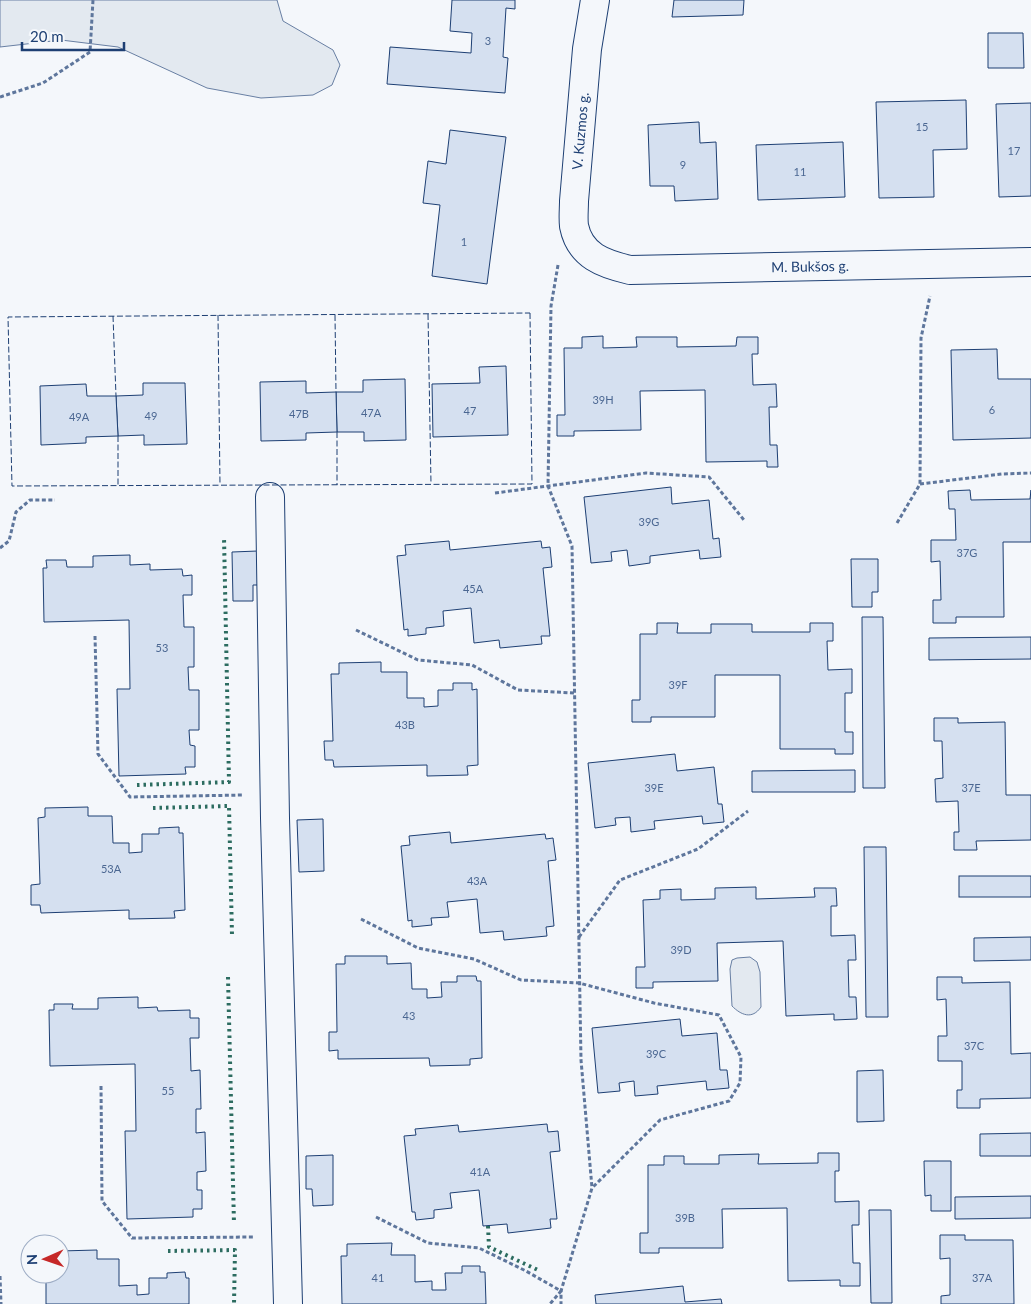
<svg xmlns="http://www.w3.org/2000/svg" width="1031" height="1304" font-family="Lato,sans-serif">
	<rect width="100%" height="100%" fill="#f4f7fb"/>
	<g fill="#e3e9f0" stroke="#687fa3">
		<path d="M0,0H277L283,21L333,50L340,65L332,85L313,95L261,98L207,88L118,47L61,40L0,47Z"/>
		<path d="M750,957L757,962L760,972L761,1007C752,1020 741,1015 732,1006L730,969L732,960L737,958Z"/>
	</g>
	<g fill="#d5e0f0" stroke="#1d3f73">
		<path d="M452,0H515V9L506,8L503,57L508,58L505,93L387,84L390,47L471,53L472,33L450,31Z"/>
		<path d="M674,0H744L743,15L672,17Z"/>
		<path d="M988,33H1023L1024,68H988Z"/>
		<path d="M966,100L967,149L933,150L934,197L879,198L876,102Z"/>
		<path d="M1031,103V196L999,197L996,104Z"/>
		<path d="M699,122L700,143L716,142L718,199L675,201L674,186H650L648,125Z"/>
		<path d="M450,130L506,137L487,284L432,276L440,205L423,203L428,161L446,164Z"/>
		<path d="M843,142L845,197L758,200L756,145Z"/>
		<path d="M603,336V348L637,347L636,337H677V347L736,346L737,337H758V354H752L753,385L776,384L777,407H769L770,445H777L778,467H767V461L706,462L705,390L640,391L641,430L574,431V436H557V415H565L564,348H582V337Z"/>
		<path d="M997,349L998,379H1031V438L953,440L951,350Z"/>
		<path d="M506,366L508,435L433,437L432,384L480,383L479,367Z"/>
		<path d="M405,379L406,440L364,441V432H337L336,392H363V380Z"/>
		<path d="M306,381V393L336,392L337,432L306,433V440L261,441L260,382Z"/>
		<path d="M143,383H185L187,444L144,445V435L118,436L116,396L143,395Z"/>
		<path d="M86,384L87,396H116L118,436L86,437V443L41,445L40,386Z"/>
		<path d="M671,487L672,504L709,500L713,539L719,538L721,557L700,559L699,550L650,556V563L629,566L627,550L611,552L612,561L591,563L584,497Z"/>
		<path d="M970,490L971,500L1030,499L1031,490V542H1003L1004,617H956V623H933V600H941L940,561L931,562V540H956L955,509H949L948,491Z"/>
		<path d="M449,541L450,550L541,541L542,548L550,547L552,567L543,568L550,636H541L542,644L500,648L499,640L474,643L471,608L443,611L444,626L426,628V634L408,636V629L404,630L397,556L406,555L405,545Z"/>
		<path d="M258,551L259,585H253V601H233L232,552Z"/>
		<path d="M130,555V565L150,564V570L182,569L183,576L192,575V595H183L184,627H194V667H188L189,690H199V730H189L190,745L195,746V767H185L186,774L119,776L117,689H130L129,620L44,622L43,568H47L46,560H66L67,567H93V556Z"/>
		<path d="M851,559H878V592H872V607H852Z"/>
		<path d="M862,617H883L885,788H863Z"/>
		<path d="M657,623H678L677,633H711V624H752V632H810V623H833V641H827L828,670L852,669V693H845V732H853V754H835V749H780V675H715V717H651V722H632V700H640V634H657Z"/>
		<path d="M1031,637V659L929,660V638Z"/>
		<path d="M381,662V672H407V698H424V707L438,706V690H453V683H472V690L477,689L478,765L467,766L468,775L427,776V765L334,767L333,760H325L324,741H333L331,674H339V663Z"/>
		<path d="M934,718H958V723L1005,722L1006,795H1031V840L976,841L977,850H954V832H959L958,801L936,802L935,779L943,778L942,741H934Z"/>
		<path d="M675,754L677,771L714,767L718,804H722L724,822L703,824L702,816L654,821L655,829L631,832L630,817L615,818L616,825L595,828L588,763Z"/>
		<path d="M855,770V792H752V771Z"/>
		<path d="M88,807V816H112L113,843H129V853L142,852V834H159V828L179,827V833H183L185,910L174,911L175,918L129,919V910L41,913L40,905H31V885L40,884L38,818L45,817V808Z"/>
		<path d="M323,819L324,871L299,872L297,820Z"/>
		<path d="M450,832L451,843L545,834L546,839L553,838L556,860L548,861L554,926L546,927L547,936L504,940L503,931L480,933L477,899L447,902L449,917L431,918L432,925L412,927V920L408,921L401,846L410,845L409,836Z"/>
		<path d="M864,847H886L888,1017H866Z"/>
		<rect x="959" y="876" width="72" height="21"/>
		<path d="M756,887V899L815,897L814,888H836L837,906H831V936L855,935L856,960H848L849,997H856L857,1019L834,1020V1014L786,1016L783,941L717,943L718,981L653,982V988H636V967H645L643,900L660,899V890L681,889V900L715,899V888Z"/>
		<path d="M1031,937V960L974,961V938Z"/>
		<path d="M345,956H387V964L411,963L412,989H427V998L442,997L441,982H457V976H476L477,981H481L482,1058L470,1059V1065L430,1066L429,1058L338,1059V1050L329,1051V1032H337L336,964H345Z"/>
		<path d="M937,977H962V983L1010,982L1011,1054L1031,1053V1098L980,1099V1108H957V1090H962V1061H938V1036H947L946,999L937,1000Z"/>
		<path d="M138,997V1008L157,1007L158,1011L190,1010V1018H199V1038H190L191,1071L200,1070L201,1109H196V1133L205,1132L206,1171L197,1172V1190H202V1209H193V1217L127,1219L125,1131H136L135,1064L50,1066L49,1010H54V1004H73L72,1009H98V998Z"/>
		<path d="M680,1019L682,1036L717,1033L720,1070H727L729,1088L707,1090L706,1081L657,1086L658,1094L635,1096L634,1081L619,1083L620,1091L598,1093L592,1028Z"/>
		<path d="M883,1070L884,1121L857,1122V1071Z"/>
		<path d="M547,1124L548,1132L558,1131L560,1151L550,1152L557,1219H550L551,1228L508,1233L507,1224L483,1226L479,1190L450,1193L452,1208L434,1210V1218L416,1220L415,1212H412L404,1136L416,1135L415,1129L458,1125L459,1132Z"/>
		<path d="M1031,1133V1156H980V1134Z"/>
		<path d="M818,1153H839V1171H835V1202L859,1201V1225H852L853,1263H860V1286H840V1280L788,1281L787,1208L722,1209L723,1248H659V1253H640V1233H648V1165H664V1156H684V1164H719V1155L759,1154L758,1164L818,1163Z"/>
		<path d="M333,1155V1205L313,1206L312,1189H306V1156Z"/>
		<path d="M924,1161H951V1211H931V1195L925,1196Z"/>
		<path d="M1031,1196V1218L955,1219V1197Z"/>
		<path d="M869,1210H891L892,1303H871Z"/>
		<path d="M940,1235H965V1240H1013L1014,1304H941V1296L950,1295V1258L940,1259Z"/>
		<path d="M392,1243L391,1255H415V1282L432,1281V1290H446L445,1273H462V1266H480V1272H485L486,1304H342L341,1256H347V1244Z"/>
		<path d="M97,1250V1259H119V1286L137,1285V1295L149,1294V1278H167V1273L185,1272L186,1278H189V1304H46V1274H60V1251Z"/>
		<path d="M683,1286L685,1302L721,1299L722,1304H596L595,1295Z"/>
	</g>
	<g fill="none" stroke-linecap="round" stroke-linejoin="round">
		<g stroke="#1d3f73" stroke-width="30">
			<g id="street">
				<path d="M595,0L587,49L574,201C574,209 573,218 574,226C580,256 604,264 630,270L1031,262"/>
				<path d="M270,497L275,818L288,1304"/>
			</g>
		</g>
		<g stroke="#5e769c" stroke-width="3" stroke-dasharray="4 2.5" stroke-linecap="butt">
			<path d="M0,97L43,83L90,52L93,0"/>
			<path d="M558,265L551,306L548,486L572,546L581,1060L592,1188L561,1291V1304"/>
			<path d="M920,484L1002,474L1031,473"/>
			<path d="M495,493L646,473L709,477L744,520"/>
			<path d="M897,523L920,484L921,338L930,296"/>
			<path d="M0,548L9,541L16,512L30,500H55"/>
			<path d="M356,630L418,660L472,665L518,690L574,693"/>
			<path d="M95,636L98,754L130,797L244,795"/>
			<path d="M361,919L418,948L474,959L521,980L579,983L654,1003L719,1015L741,1057L740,1083L729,1101L660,1120L592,1188"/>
			<path d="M579,937L620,880L698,849L748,811"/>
			<path d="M101,1086L102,1201L132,1238L255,1237"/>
			<path d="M376,1217L428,1243L479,1248L526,1271L561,1291L550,1304"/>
			<path d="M0,1276L1,1304"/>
		</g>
		<use href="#street" stroke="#f4f7fb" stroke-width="28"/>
		<g stroke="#2c6c60" stroke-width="4" stroke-dasharray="2.5 4" stroke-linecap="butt">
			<path d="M137,785L229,782L224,537"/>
			<path d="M153,808L229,806L232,935"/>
			<path d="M228,977L234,1224"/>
			<path d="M488,1226L489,1247L540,1271"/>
			<path d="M168,1251L235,1250L234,1304"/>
		</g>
		<g stroke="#1d3f73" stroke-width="1" stroke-dasharray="6 2.5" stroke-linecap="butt">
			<path d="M530,313L532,484L12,486L8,317Z"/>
			<path d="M428,314L431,484"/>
			<path d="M218,315L220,485"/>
			<path d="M335,315L336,392"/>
			<path d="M113,316L116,396"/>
			<path d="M337,432V485"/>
			<path d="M118,436V486"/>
		</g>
	</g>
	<g text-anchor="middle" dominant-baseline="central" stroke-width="4" stroke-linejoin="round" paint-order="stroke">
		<g font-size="11" fill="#4b6792">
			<text x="488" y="40">3</text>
			<text x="922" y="126">15</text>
			<text x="1014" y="150">17</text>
			<text x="683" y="164">9</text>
			<text x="800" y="171">11</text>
			<text x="464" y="241">1</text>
			<text x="603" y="399">39H</text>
			<text x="992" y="409">6</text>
			<text x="470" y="410">47</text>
			<text x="371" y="412">47A</text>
			<text x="299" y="413">47B</text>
			<text x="151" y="415">49</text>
			<text x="79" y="416">49A</text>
			<text x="649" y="521">39G</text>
			<text x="967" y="552">37G</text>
			<text x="473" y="588">45A</text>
			<text x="162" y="647">53</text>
			<text x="678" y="684">39F</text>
			<text x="405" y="724">43B</text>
			<text x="654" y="787">39E</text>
			<text x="971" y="787">37E</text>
			<text x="111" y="868">53A</text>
			<text x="477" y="880">43A</text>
			<text x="681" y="949">39D</text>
			<text x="409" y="1015">43</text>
			<text x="974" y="1045">37C</text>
			<text x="656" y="1053">39C</text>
			<text x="168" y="1090">55</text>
			<text x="480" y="1171">41A</text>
			<text x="685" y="1217">39B</text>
			<text x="378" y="1277">41</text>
			<text x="982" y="1277">37A</text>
		</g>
		<g font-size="14" fill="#1d3f73" stroke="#f4f7fb">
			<text transform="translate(580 131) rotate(-85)">V. Kuzmos g.</text>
			<text transform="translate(810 266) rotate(-1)">M. Bukšos g.</text>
		</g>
	</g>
	<g transform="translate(45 1259) rotate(268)"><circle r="24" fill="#f4f7fb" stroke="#9eadc5"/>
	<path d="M0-4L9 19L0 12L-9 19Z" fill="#c62828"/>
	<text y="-8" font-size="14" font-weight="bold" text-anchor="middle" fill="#1d3f73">N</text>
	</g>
	<path d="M22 42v8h102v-8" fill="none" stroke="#1d3f73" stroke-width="2.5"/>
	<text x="30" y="42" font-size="15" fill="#1d3f73" stroke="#f4f7fb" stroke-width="4" paint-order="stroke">20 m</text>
</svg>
